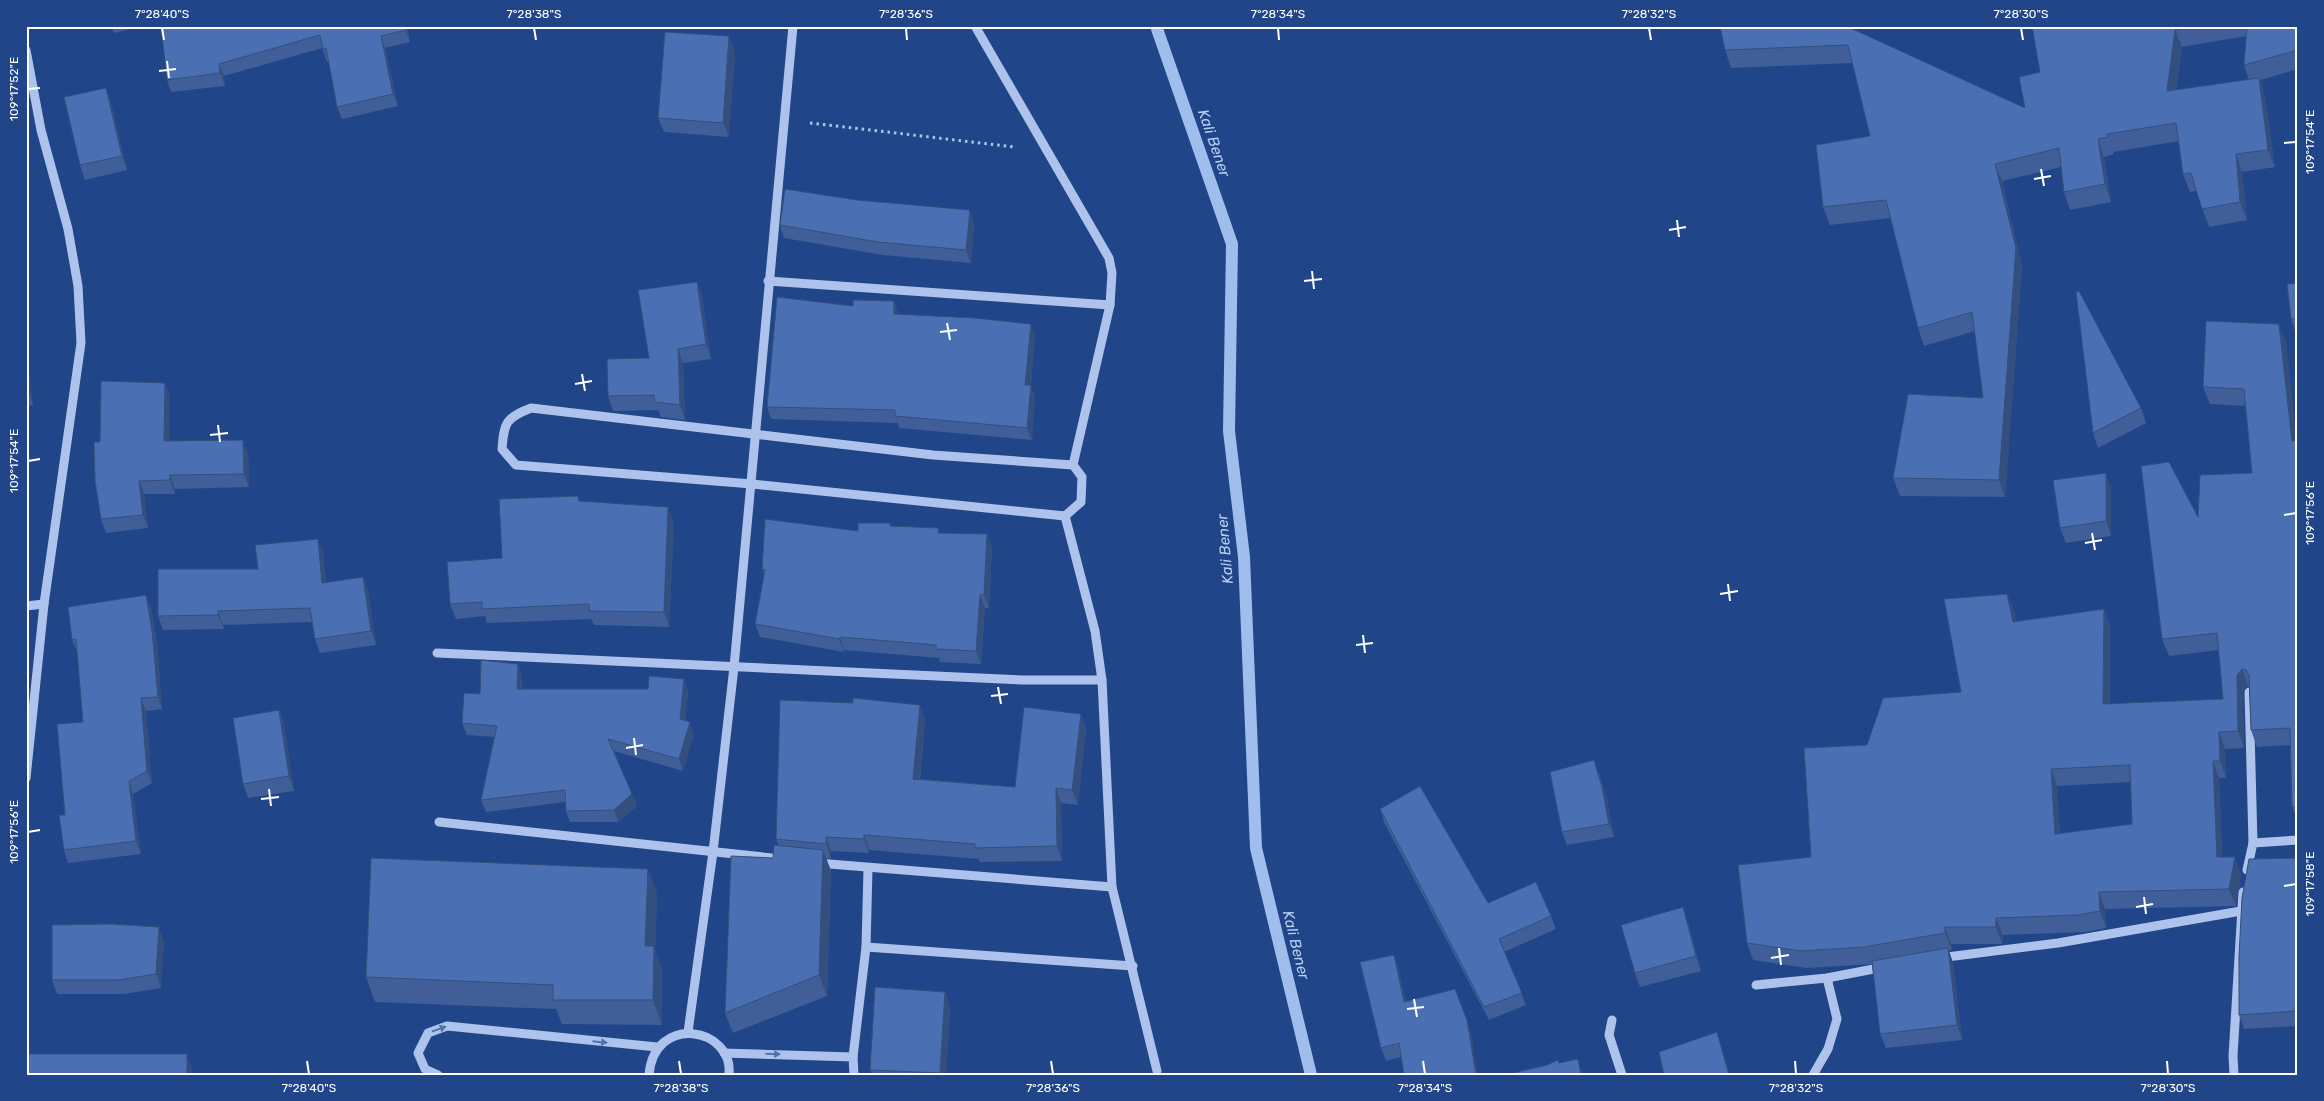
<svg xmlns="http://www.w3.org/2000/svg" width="2324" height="1101" font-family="Rubik,sans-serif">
	<rect width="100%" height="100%" fill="#214589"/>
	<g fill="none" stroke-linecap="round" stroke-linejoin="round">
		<path stroke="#a1bdec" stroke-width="12" d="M1156,26L1232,244L1229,431L1244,557L1256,848L1311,1075"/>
		<path stroke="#adc3eb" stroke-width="3" stroke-dasharray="2.5 4" stroke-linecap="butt" d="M810,123L1015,147"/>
		<g stroke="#adc3eb" stroke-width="9">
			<path d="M26,50L41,130L68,229L78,286L81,343L44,604L26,778"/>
			<path d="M768,281L1110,305L1112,273L1109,258L975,26"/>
			<path d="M1073,465L933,455L531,408C506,418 504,422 502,449L516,465L752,484L1065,516L1081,502L1082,477L1073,465L1110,305"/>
			<path d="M1065,516L1095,631L1102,680L1112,887L1157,1071"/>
			<path d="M26,606L44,604"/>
			<path d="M437,653L1022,680H1102"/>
			<path d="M2249,692L2253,843"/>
			<path d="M439,822L772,858"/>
			<path d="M817,863L1112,887"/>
			<path d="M2247,870L2253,843L2298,840"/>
			<path d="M866,947L1133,966"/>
			<path d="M1939,958L2058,943L2241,911"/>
			<path d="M1756,985L1827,978L1884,967"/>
			<path d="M1612,1020L1609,1035L1622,1075"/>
			<path d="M688,1032L713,852L734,667L793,26"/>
			<path d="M724,1053L853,1057L854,1075"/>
			<path d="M853,1057L866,947L868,869"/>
			<path d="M438,1075L425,1069L418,1053L428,1033L447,1026L657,1047"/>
			<path d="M649,1075C654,1013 734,1027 729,1075"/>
			<path d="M1813,1075L1828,1049L1837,1019L1827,978"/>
			<path d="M2234,1075L2233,1056L2243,892"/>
		</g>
	</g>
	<g fill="#405f99" fill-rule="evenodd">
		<path d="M111,26H142L114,33Z"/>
		<path d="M161,26H407L410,42L385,48L398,106L342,119L337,107L329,61L327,62L322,48L224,76L225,86L171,92L167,80Z"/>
		<path d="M1720,26H1863L1852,29L2025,108L2040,72L2032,26H2298V69L2260,80L2265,96L2275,167L2242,172L2247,220L2209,227L2196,191L2190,192L2183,174L2179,141L2113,152L2114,154L2104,157L2111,202L2070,210L2064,192L2061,167L2002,181L2022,266L2005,497L1900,496L1893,478L1983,398L1975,331L1924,346L1918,328L1891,218L1830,225L1823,207L1870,136L1852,63L1731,68L1725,50ZM2246,36L2244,65L2249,80L2176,90L2182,47Z"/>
		<path d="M735,51L729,137L664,132L658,118Z"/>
		<path d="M106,88L111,103L127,170L85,180L80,165Z"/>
		<path d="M974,223L971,263L883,255L784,238L780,225Z"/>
		<path d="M697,282L702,296L711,359L683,363L685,420L661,417L658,410L613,411L608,396L649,358Z"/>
		<path d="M2298,283V334H2296L2291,319Z"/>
		<path d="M894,301L898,315L1035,336L1031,386L1035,398L1032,440L899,428L898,423L771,419L767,407L853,306Z"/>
		<path d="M2286,341L2296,440H2298V821L2292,807L2290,745L2257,747L2251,730L2249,686H2248L2243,692L2244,748L2225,749L2226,778H2219L2222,857L2241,874L2236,906L2105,909L2106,928L2085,932L2003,935L2002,944H1951L1952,950L1949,951L1953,963L1962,1040L1886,1048L1880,1034L1872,964L1807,968L1753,960L1747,943L1811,857L1867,745L1961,692L2007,594L2014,611L2016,621L2104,609L2110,626V704L2223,699L2219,650L2169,656L2162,639L2198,517L2252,473L2245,406L2210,404L2203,387ZM2130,782L2132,824L2060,834L2057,786Z"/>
		<path d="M26,364L28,369L33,405L26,406Z"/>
		<path d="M170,396L169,441L248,454L249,487L175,489V494H144L148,528L106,533L101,519L100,442Z"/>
		<path d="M2141,408L2146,423L2098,448L2093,433Z"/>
		<path d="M2111,488V536L2066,543L2060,528Z"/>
		<path d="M580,501L674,522L669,627L594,625L591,619L487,623L485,616L456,619L450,604L502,558Z"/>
		<path d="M890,523L891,526L941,533L992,547L989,608H985L981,664L940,662L939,658L844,650V652L760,637L755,624L764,574L762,569L858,531Z"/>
		<path d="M323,552L326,583L363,577L368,591L376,645L320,653L315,639L312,622L223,625L224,629L163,630L158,616L258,569Z"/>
		<path d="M151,608L157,643L162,709L146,711L152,783L133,794L141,854L68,863L64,850L65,815L83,722L77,652L72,640Z"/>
		<path d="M518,664L522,676V689H648L684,679L688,691L685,720L694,734L683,771L614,751L637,806L618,822H570L566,811L565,802L486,812L481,800L494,737L467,735L462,723L480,694Z"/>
		<path d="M279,710L284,725L294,791L248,798L243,784Z"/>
		<path d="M1081,714L1086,729L1078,805L1061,803L1062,861L980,862L979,859L869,850V853L831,851V859L826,858L831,871L827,996L733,1033L725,1013L773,858L779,846L776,839L925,720L920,779L1015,787Z"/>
		<path d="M1599,773L1607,799L1614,837L1567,845L1562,832Z"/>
		<path d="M1380,809L1488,903L1551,916L1556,929L1504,952L1526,1005L1489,1020L1384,822Z"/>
		<path d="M2298,858V1026L2244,1029L2239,1015Z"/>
		<path d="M657,893L655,949L662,970V1025L562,1024L556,1009L375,1002L366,977Z"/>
		<path d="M1688,922L1701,971L1640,987L1635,973Z"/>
		<path d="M164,942L161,988L124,994H57L52,980Z"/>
		<path d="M1394,955L1398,968L1406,1002L1471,1033L1401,1057L1386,1061L1381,1048Z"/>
		<path d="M945,992L950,1007L946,1075H872L870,1070Z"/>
	</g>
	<g fill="#344e7d">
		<path d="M405,26H407L410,42L406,30Z"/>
		<path d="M2175,30L2182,47L2173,109L2167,91Z"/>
		<path d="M381,36L385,48L398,106L393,94Z"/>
		<path d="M729,36L735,51L729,137L723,123Z"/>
		<path d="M219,64L224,76L225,86L220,73Z"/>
		<path d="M2259,78L2265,96L2275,167L2268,150Z"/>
		<path d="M106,88L111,103L127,170L122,156Z"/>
		<path d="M2098,139L2104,157L2111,202L2105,184Z"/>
		<path d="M2236,154L2242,172L2247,220L2240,202Z"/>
		<path d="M1995,164L2002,181L2022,266L2005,497L1999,480Z"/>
		<path d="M970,210L974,223L971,263L966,250Z"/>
		<path d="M697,282L702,296L711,359L706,344Z"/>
		<path d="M894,301L898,313V327L894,314Z"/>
		<path d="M1031,324L1035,336L1031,386L1035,398L1032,440L1027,428L1025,385Z"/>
		<path d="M2279,324L2286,341L2298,458L2292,441Z"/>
		<path d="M678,349L683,363L685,420L680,405Z"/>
		<path d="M26,364L28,369L33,405L28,391L26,380Z"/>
		<path d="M165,383L170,396L169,455L164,441Z"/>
		<path d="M243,440L248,454L249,487L244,474Z"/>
		<path d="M2106,473L2111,488V536L2106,521Z"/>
		<path d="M170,475L175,489V494L170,480Z"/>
		<path d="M139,481L144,494L148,528L143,515Z"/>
		<path d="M668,507L674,522L669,627L664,612Z"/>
		<path d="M987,534L992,547L989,608L984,595Z"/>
		<path d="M318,539L323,552L327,597L322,583Z"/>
		<path d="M363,577L368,591L376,645L371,631Z"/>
		<path d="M2007,594L2014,611L2019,639L2013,622Z"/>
		<path d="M146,595L151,608L157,643L162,709L158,697Z"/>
		<path d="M980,595L985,608L981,664L976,651Z"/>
		<path d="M2104,609L2110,626V721L2103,704Z"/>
		<path d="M218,611L223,625L224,629L218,615Z"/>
		<path d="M840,637L844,650V652L839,639Z"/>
		<path d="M518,664L522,676L521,701L517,689Z"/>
		<path d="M2242,669L2248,686L2243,692L2244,748L2238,731L2237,675Z"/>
		<path d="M684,679L688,691L684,731L680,719Z"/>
		<path d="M141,698L146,711L152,783L147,771Z"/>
		<path d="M920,705L925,720L918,793L913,779Z"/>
		<path d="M279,710L284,725L294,791L289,776Z"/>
		<path d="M1081,714L1086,729L1078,805L1072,790Z"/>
		<path d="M690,722L694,734L683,771L679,759Z"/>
		<path d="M2219,732L2225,749L2226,778L2220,761Z"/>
		<path d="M1594,760L1607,799L1614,837L1609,824Z"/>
		<path d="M2213,761L2219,778L2223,874L2217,857Z"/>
		<path d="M2051,769L2057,786L2061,851L2055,834Z"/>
		<path d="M129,781L133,794L141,854L136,841Z"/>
		<path d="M1056,788L1061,803L1062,861L1057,846Z"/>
		<path d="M632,794L637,806L618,822L614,810Z"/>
		<path d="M864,835L869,850V853L864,839Z"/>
		<path d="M826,837L831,851V859L826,844Z"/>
		<path d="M823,850L831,871L827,996L819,975Z"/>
		<path d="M2235,857L2241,874L2236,906L2229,889Z"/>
		<path d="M648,869L657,893L655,949L662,970V1025L653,1000L645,946Z"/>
		<path d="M2099,892L2105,909L2106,928L2100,911Z"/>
		<path d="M1683,907L1688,922L1701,971L1696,956Z"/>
		<path d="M1996,918L2003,935L2002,944L1996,927Z"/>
		<path d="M159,927L164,942L161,988L156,974Z"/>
		<path d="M1945,927L1951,944L1952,950L1945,933Z"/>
		<path d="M1948,948L1953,963L1962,1040L1957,1025Z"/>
		<path d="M1394,955L1398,968L1409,1015L1404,1002Z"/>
		<path d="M945,992L950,1007L946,1075H941L940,1073Z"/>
		<path d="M1467,1020L1471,1033L1478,1075H1476Z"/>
		<path d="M1717,1032L1722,1047L1730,1075H1729Z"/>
		<path d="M187,1054L192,1069V1075H187Z"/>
		<path d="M1578,1059L1582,1072L1583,1075H1581Z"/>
	</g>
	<g fill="#4a6fb2" stroke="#344e7d" fill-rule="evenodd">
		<path d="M161,26H405L406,30L381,36L393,94L337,107L326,48L323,49L320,35L219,64L220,73L167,80Z"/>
		<path d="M1720,26H1846L2025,108L2019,77L2040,72L2032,26H2195L2175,30L2167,91L2259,78L2268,150L2236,154L2240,202L2202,209L2191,173L2183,174L2176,123L2107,134L2108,137L2098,139L2105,184L2064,192L2059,148L1995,164L2016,248L1999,480L1893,478L1908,394L1983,398L1972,312L1918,328L1886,200L1823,207L1816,145L1870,136L1848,45L1725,50Z"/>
		<path d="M2247,26H2298V50L2244,65Z"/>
		<path d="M665,32L729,36L723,123L658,118Z"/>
		<path d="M106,88L122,156L80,165L64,97Z"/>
		<path d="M785,189L857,200L970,210L966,250L878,242L780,225Z"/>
		<path d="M697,282L706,344L678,349L680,405L655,402L654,395L608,396L607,359L649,358L638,290Z"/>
		<path d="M2298,283V319H2291L2287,284Z"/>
		<path d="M2079,291L2141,408L2093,433L2076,292Z"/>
		<path d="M777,297L853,306V300L894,301V314L975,318L1031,324L1025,385H1031L1027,428L895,416V410L767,407Z"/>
		<path d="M2206,321L2279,324L2292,441L2298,440V807H2292L2290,728L2251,730L2249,675L2246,670L2242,669L2237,675L2238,731L2219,732L2220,761H2213L2217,857H2235L2229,889L2099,892L2100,911L2078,915L1996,918V927H1945V933L1864,947L1801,951L1747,943L1738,865L1811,857L1804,748L1867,745L1883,698L1961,692L1944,599L2007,594L2013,622L2104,609L2103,704L2223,699L2217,633L2162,639L2141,466L2169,462L2198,517L2200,475L2252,473L2244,389L2203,387ZM2130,765L2132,824L2055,834L2051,769Z"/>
		<path d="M101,381L165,383L164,441L243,440L244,474L170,475V480L139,481L143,515L101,519L95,481L94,442H100Z"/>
		<path d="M2106,473V521L2060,528L2053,480Z"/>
		<path d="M578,496L579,501L668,507L664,612L589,611V604L482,609V602L450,604L447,562L502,558L499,499Z"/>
		<path d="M765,519L858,531V523H890V526L939,528L938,533L987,534L984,595H980L976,651L936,649V645L840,637L839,639L755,624L765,570L762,569Z"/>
		<path d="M318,539L322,583L363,577L371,631L315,639L310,608L218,611V615L158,616V569H258L255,545Z"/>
		<path d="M146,595L152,630L158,697L141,698L147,771L129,781L136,841L64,850L59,815H65L57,724L83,722L76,639L72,640L68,607Z"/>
		<path d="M481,660L518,664L517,689H648L649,676L684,679L680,719L690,722L679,759L608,739L632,794L614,810L566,811L565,790L481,800L497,726L462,723L464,693L480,694Z"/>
		<path d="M853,698L920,705L913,779L1015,787L1024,707L1081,714L1072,790L1056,788L1057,846L975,848V844L864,835V839L826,837V844L776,839L780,700L853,703Z"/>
		<path d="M279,710L289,776L243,784L233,718Z"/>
		<path d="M1594,760L1602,787L1609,824L1562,832L1550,772Z"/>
		<path d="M1420,786L1488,903L1536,882L1551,916L1499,939L1522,993L1484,1007L1380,809Z"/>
		<path d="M774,845L823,850L819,975L725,1013L731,856L773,858Z"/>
		<path d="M371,858L648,869L645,946H654L653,1000H553V985L366,977Z"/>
		<path d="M2298,858V1011L2239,1015V956L2242,898L2249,859Z"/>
		<path d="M1683,907L1696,956L1635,973L1621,925Z"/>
		<path d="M112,924L159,927L156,974L119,980H52V925Z"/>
		<path d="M1948,948L1957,1025L1880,1034L1872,961Z"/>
		<path d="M1394,955L1404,1002L1455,989L1467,1020L1476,1075H1404L1399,1043L1381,1048L1360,962Z"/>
		<path d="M875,987L945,992L940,1073L870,1070Z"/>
		<path d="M1717,1032L1729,1075H1664L1659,1052Z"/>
		<rect x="26" y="1054" width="161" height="21"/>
		<path d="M1578,1059L1581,1075H1505L1547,1065L1558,1060L1559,1063Z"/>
	</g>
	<defs><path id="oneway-solid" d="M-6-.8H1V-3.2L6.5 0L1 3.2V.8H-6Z" transform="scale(1.25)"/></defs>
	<g fill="#5271ab">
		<use href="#oneway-solid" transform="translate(439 1029) rotate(-19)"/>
		<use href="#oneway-solid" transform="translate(600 1042) rotate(6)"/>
		<use href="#oneway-solid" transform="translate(773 1054) rotate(2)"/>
	</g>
	<path fill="none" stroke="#fff" stroke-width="2" d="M162,28L164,40M534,28L536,40M906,28L907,40M1278,28L1279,40M1649,28L1651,40M2021,28L2023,40M167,61L169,78M159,71L176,69M28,89L40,88M2284,143L2296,142M2041,169L2044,186M2034,179L2051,176M1677,220L1679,237M1669,230L1686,227M1312,271L1314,289M1304,281L1322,279M947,323L950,340M940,332L957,330M582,374L585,391M575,384L592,381M218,425L220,442M210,435L228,433M28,461L40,459M2284,515L2296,513M2092,533L2095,550M2085,543L2102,540M1728,584L1730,601M1720,594L1738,591M1363,635L1365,653M1356,645L1373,643M998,687L1001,704M991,696L1008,694M634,738L636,755M626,748L643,745M269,789L271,806M261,799L279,797M28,832L40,830M2284,886L2296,884M2144,897L2146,914M2136,907L2153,904M1779,948L1781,965M1771,958L1789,955M1414,999L1417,1017M1407,1009L1424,1007M307,1061L309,1074M679,1061L681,1074M1051,1061L1053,1074M1423,1061L1425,1074M1795,1061L1796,1074M2167,1061L2168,1074"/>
	<g text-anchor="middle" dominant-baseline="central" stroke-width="4" stroke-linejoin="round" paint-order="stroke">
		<g font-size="15" font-style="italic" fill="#b9cef2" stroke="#214589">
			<text transform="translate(1214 143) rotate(71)">Kali Bener</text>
			<text transform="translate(1225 549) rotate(-95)">Kali Bener</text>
			<text transform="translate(1296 945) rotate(76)">Kali Bener</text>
		</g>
	</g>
	<rect width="2324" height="1101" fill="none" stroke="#214589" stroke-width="55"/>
	<rect x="28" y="28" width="2268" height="1046" fill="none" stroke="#fff" stroke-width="2"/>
	<g font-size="12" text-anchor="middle" fill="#fff">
		<text x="162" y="18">7°28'40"S</text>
		<text x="534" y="18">7°28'38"S</text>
		<text x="906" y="18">7°28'36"S</text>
		<text x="1278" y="18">7°28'34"S</text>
		<text x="1649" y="18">7°28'32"S</text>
		<text x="2021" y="18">7°28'30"S</text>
		<text transform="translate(14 89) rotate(-90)" y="4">109°17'52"E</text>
		<text transform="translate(2310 142) rotate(-90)" y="4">109°17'54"E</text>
		<text transform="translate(14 461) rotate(-90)" y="4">109°17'54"E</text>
		<text transform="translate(2310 513) rotate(-90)" y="4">109°17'56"E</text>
		<text transform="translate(14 832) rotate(-90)" y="4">109°17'56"E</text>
		<text transform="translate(2310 884) rotate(-90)" y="4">109°17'58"E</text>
		<text x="309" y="1092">7°28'40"S</text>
		<text x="681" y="1092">7°28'38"S</text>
		<text x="1053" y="1092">7°28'36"S</text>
		<text x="1425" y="1092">7°28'34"S</text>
		<text x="1796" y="1092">7°28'32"S</text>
		<text x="2168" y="1092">7°28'30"S</text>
	</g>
</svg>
